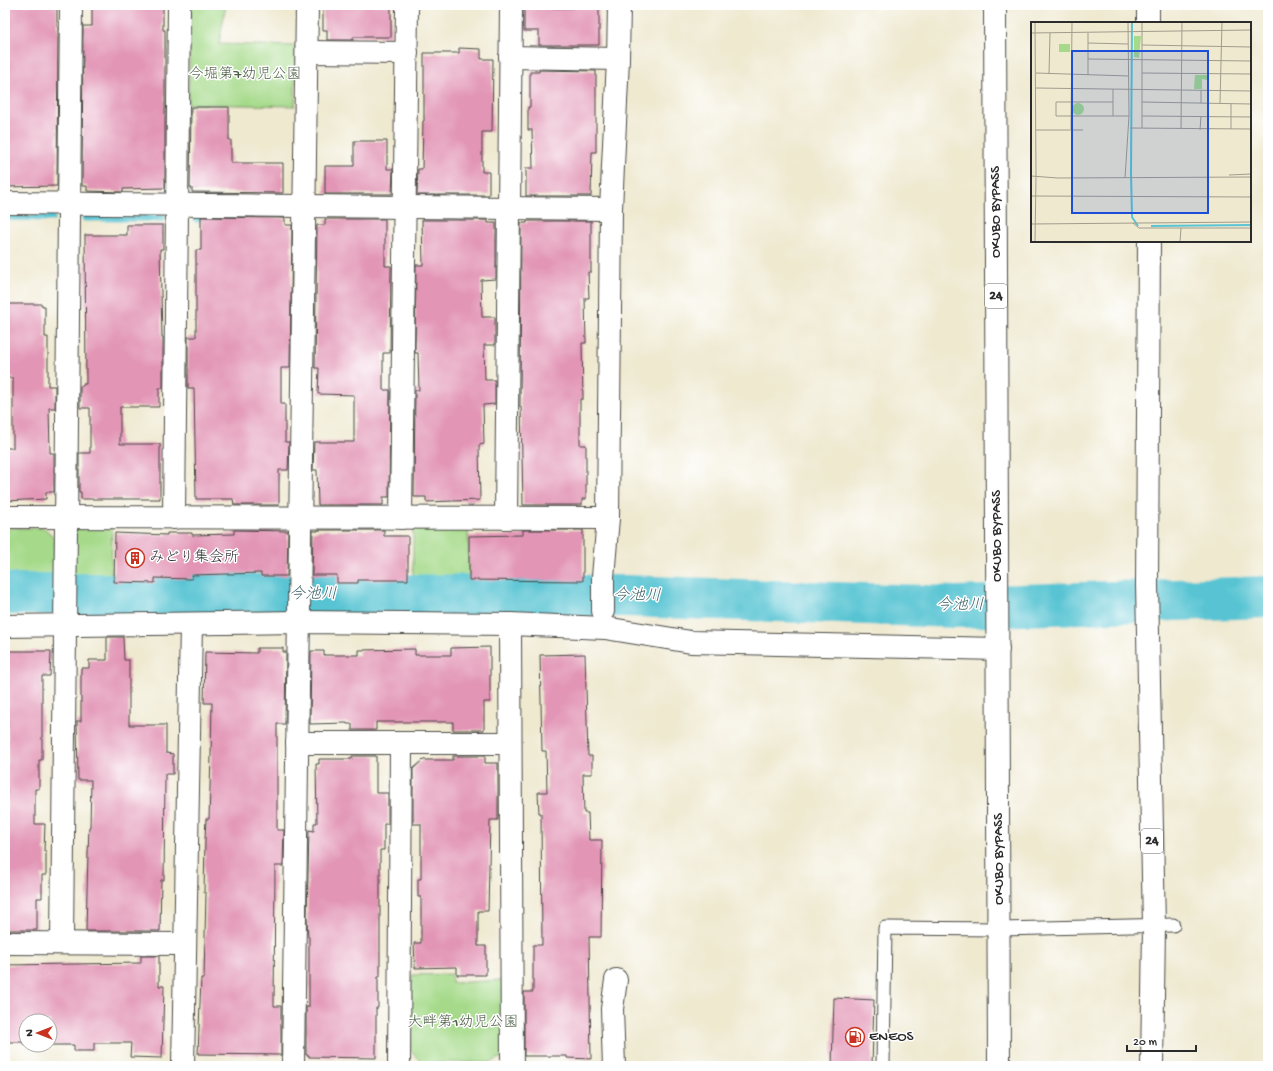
<svg xmlns="http://www.w3.org/2000/svg" width="1273" height="1071" font-family="'Gochi Hand','Klee One',sans-serif">
	<rect width="100%" height="100%" fill="#fff"/>
	<filter id="ink" filterUnits="userSpaceOnUse"><feTurbulence type="fractalNoise" baseFrequency=".025" numOctaves="2"/><feDisplacementMap in="SourceGraphic" scale="8" xChannelSelector="R" yChannelSelector="G"/><feConvolveMatrix kernelMatrix="1 2 1 2 8 2 1 2 1" color-interpolation-filters="sRGB"/></filter>
	<filter id="wash" filterUnits="userSpaceOnUse"><feTurbulence type="fractalNoise" baseFrequency=".012" numOctaves="4" result="noise"/><feDisplacementMap in="SourceGraphic" scale="16" xChannelSelector="R" yChannelSelector="G"/><feGaussianBlur stdDeviation="0.9" result="paint"/><feColorMatrix in="noise" values="0 0 0 0 0 0 0 0 0 0 0 0 0 0 0 0 0 1.4 0 .05"/><feComposite in="paint" operator="in"/></filter>
	<g filter="url(#wash)">
		<rect width="100%" height="100%" fill="#efe9d0"/>
		<g fill="#a6da8a" stroke="#68825a">
			<path d="M191,5H226L219,44L296,46L295,106L188,104Z"/>
			<path d="M413,521L468,522L469,583H413Z"/>
			<path d="M112,523L111,586L72,584V533L84,524Z"/>
			<path d="M5,528H44L55,538L54,581L44,584H5Z"/>
			<path d="M451,974L452,983L503,980L504,1056L492,1062L422,1063L410,1050L412,975Z"/>
		</g>
		<g fill="none" stroke-linecap="round" stroke-linejoin="round">
			<g stroke="#59c4d3" stroke-width="7">
				<path d="M5,217L52,218"/>
				<path d="M85,218H162"/>
				<path d="M197,219H209"/>
			</g>
			<path stroke="#59c4d3" stroke-width="42" d="M5,594L625,596L956,607L1268,597"/>
		</g>
		<g id="blocks">
			<g fill="#e295b5">
				<path d="M5,5H57V27H58L57,186L5,187Z"/>
				<path d="M92,5H163V30H165V188L123,189V192L87,191V186H82L83,26H92Z"/>
				<path d="M323,5H391V37H353V40H327V30H323Z"/>
				<path d="M573,6H599V45H539V31H524V8H573Z"/>
				<path d="M459,48L481,49V59H493L492,132H482V172H489V195H417L418,169H422L423,121H424V53H459Z"/>
				<path d="M539,70L596,71V152H592L591,196H526V168H533L532,130H528V107H530V72H539Z"/>
				<path d="M191,107H229V140H231V163H283V193L192,192V188H190Z"/>
				<path d="M354,141H387V169H393L392,194H325V166H354Z"/>
				<path d="M201,217L283,218L285,219V225H292L290,368H281V404H285V442H289L288,470H279V505H234L233,499H196L194,388H188V337H196V250H201Z"/>
				<path d="M325,219H385V266H391L390,353H383V390H390L389,497H383V505H318L317,470H313L314,442H354V395L318,394L319,368H315L317,225H325Z"/>
				<path d="M422,220H488V223H496V279L481,280L482,317H495V345H484L485,380H495V404L483,405L484,444L479,445L480,500L426,502V497H414L415,390H419L418,353H415L416,265H423Z"/>
				<path d="M527,221H591V272H588L589,298H585L586,343H582L583,399H580V445H586V499H582V505H523L521,407H520L521,223H527Z"/>
				<path d="M127,225H163V249H160L162,337H163V388H159V407H120V444H160V499H81V492H79V453H90V408H80V386H83V384H86L85,235H127Z"/>
				<path d="M5,304H42V306H45V337H48V386H55V408H49L50,453H54V492H46V499L5,501V448H13V378H5Z"/>
				<path d="M234,530L288,531L287,576H261V573L192,575V579L155,578V583L114,582L115,533L167,535V533H192V535L234,534Z"/>
				<path d="M318,530H384V536H408V580H358V583H337V575H312L313,531H318Z"/>
				<path d="M523,530H583V581L469,580V536L523,535Z"/>
				<path d="M107,637H123L124,660H129V725H166V753L173,754V774H165L164,880H161L160,931H86L88,853L89,827H90L91,780H78L77,721H81V668H89V660H107Z"/>
				<path d="M490,647V702H484V730H453V722H376V730H352V724H347V723L310,724L311,651H324V655H359V650L415,649V655H451V648Z"/>
				<path d="M257,648H283V652H286L285,724H277V830H284L283,866H275L274,1006H281V1055L198,1054L201,978H204L206,893H204L205,839L206,819H209L211,756L212,703H204L205,652L257,653Z"/>
				<path d="M7,651H51L50,676H42V760H39V789H35V824H45L44,851H46V875H42V898H37V930H5L7,848H5L7,789H5V764H8Z"/>
				<path d="M585,654L588,756H592V774H583L584,813H588L589,840H602L601,937H589L591,1059L567,1058V1056H524V992H533V945H542L541,813H539L538,792H547L546,751H542L540,655Z"/>
				<path d="M352,756H376V793H388V824H384V850H380V977H378V1008H376V1058L309,1057V1055H306V1007H309V937H308L307,918L309,830L314,831V823H317L316,764H319V759H352Z"/>
				<path d="M453,756H485V763H498V820H490L488,911H478V946H486V975H457V967L415,968L414,943H421V897H418V879H421V824H413V769L423,760H453Z"/>
				<path d="M141,956H159V986H164L162,1058L130,1057L131,1043H94V1051H74V1045H50V1021H26V1044H23V1042H5V965L141,963Z"/>
				<path d="M834,998L874,1000L872,1066H832Z"/>
			</g>
		</g>
	</g>
	<g filter="url(#ink)">
		<use href="#blocks" fill-opacity="0" stroke="#484844" stroke-width="1"/>
		<g fill="none" stroke-linecap="round" stroke-linejoin="round">
			<g stroke="#484844" stroke-width="15">
				<path id="service" d="M883,1066L885,928L999,929L1173,925"/>
			</g>
			<g stroke="#484844" stroke-width="24">
				<g id="minor">
					<path d="M307,52L407,53"/>
					<path d="M510,57L618,59"/>
					<path d="M5,203L611,209"/>
					<path d="M5,517L608,518"/>
					<path d="M174,518L179,5"/>
					<path d="M401,518L407,5"/>
					<path d="M506,518L511,5"/>
					<path d="M603,611V577L608,518L611,209L618,59L619,5"/>
					<path d="M510,624L512,1066"/>
					<path d="M297,743H510"/>
					<path d="M5,943L185,944"/>
					<path d="M62,943L71,5"/>
					<path d="M183,1066L191,624"/>
					<path d="M293,1066L307,5"/>
					<path d="M399,1066L401,743"/>
					<path d="M614,1066L612,1009L616,980"/>
				</g>
			</g>
			<g stroke="#484844" stroke-width="24">
				<path id="tertiary" d="M5,626L299,622L510,624L605,628L691,642L998,649"/>
			</g>
			<g stroke="#484844" stroke-width="24">
				<g id="trunk">
					<path d="M995,5L999,1066"/>
					<path d="M1148,5V23"/>
					<path d="M1149,241L1147,585L1154,926L1152,1066"/>
				</g>
			</g>
			<use href="#service" stroke="#fff" stroke-width="13"/>
			<use href="#minor" stroke="#fff" stroke-width="22"/>
			<use href="#tertiary" stroke="#fff" stroke-width="22"/>
			<use href="#trunk" stroke="#fff" stroke-width="22"/>
		</g>
	</g>
	<defs>
		<g id="building-ring" transform="scale(1)"><circle r="9.5" fill="#fff" stroke="#c8321e" stroke-width="1.5"/><path d="M-4-6H4V6H1V3H-1V6H-4ZM-2.5-4.3h1.7v1.8h-1.7ZM.8-4.3h1.7v1.8H.8ZM-2.5-1h1.7V.8h-1.7ZM.8-1h1.7V.8H.8Z" fill="#c8321e"/></g>
		<g id="fuel-ring" transform="scale(1)"><circle r="9.5" fill="#fff" stroke="#c8321e" stroke-width="1.5"/><path d="M-5.5-6h7V0h2V4h1.3V-2.5L3-4.5l.8-.8L6-3V5H2.5V1h-1V6h-7ZM-4.2-4.7v3.2H.2V-4.7Z" fill="#c8321e"/></g>
	</defs>
	<g fill-rule="evenodd">
		<use href="#building-ring" x="135" y="558"/>
		<use href="#fuel-ring" x="855" y="1037"/>
	</g>
	<g text-anchor="middle" dominant-baseline="central" stroke-width="3" stroke-linejoin="round" paint-order="stroke">
		<g fill="#fff" stroke="#6b6b6b" stroke-width="1">
			<rect x="985" y="284" width="22" height="24" rx="3"/>
			<rect x="1141" y="829" width="22" height="24" rx="3"/>
		</g>
		<g font-size="14" font-weight="bold" fill="#2b2b2b">
			<text x="996" y="296">24</text>
			<text x="1152" y="841">24</text>
		</g>
		<g font-size="15" fill="#506048" stroke="#fff">
			<text x="245" y="75">今堀第7幼児公園</text>
			<text x="463" y="1023">大畔第1幼児公園</text>
		</g>
		<g font-size="15" fill="#2b2b2b" stroke="#fff">
			<text transform="translate(996 212) rotate(-90)">OKUBO BYPASS</text>
			<text transform="translate(997 536) rotate(-90)">OKUBO BYPASS</text>
			<text transform="translate(999 859) rotate(-90)">OKUBO BYPASS</text>
		</g>
		<g font-size="15" fill="#2b2b2b" stroke="#fff" text-anchor="start">
			<text x="149" y="558">みどり集会所</text>
			<text x="869" y="1037">ENEOS</text>
		</g>
		<g font-size="16" font-style="italic" fill="#3b6166" stroke="#fff">
			<text x="313" y="595">今池川</text>
			<text transform="translate(637 597) rotate(1)">今池川</text>
			<text x="960" y="606">今池川</text>
		</g>
	</g>
	<g transform="translate(1031 22)">
		<rect width="220" height="220" fill="#efe9d0"/>
		<path d="M103,14H110L108,36L103,35ZM28,22H39V30H28ZM164,53H176V58L171,57V67H163ZM41 87a6 6 0 1 1 12 0a6 6 0 1 1-12 0Z" fill="#a6da8a"/>
		<path fill="none" stroke="#59c4d3" stroke-width="2" d="M101,0L100,151L101,195L107,204M120,204L220,203"/>
		<path fill="none" stroke="#a19d8e" stroke-width="1" d="M4,0L5,155M0,11L220,8M57,21L97,22M111,23L220,25M57,37L220,39M5,51L98,54M111,51L220,52M18,52L19,11M57,53V11M5,66L220,69M82,67V94M82,80H25V94H98M111,80L220,82M170,81V68M189,81L191,0M200,82V107M111,94L220,95M99,106L220,107M111,106V0M40,107L41,0M150,107L151,0M5,108H52M169,108L170,94M198,153L220,152M0,154L27,156L220,155M94,156L98,94L97,0M0,174L220,175M102,201L108,206H220M0,202L220,200M4,220L5,155M149,220L150,206"/>
		<path fill="#1d4ed8" fill-opacity="0.15" stroke="#1d4ed8" stroke-width="2" d="M41,29H177V191H41Z"/>
		<rect width="220" height="220" fill="none" stroke="#2b2b2b" stroke-width="2"/>
	</g>
	<rect width="1273" height="1071" fill="none" stroke="#fff" stroke-width="20"/>
	<g transform="translate(38 1033) rotate(270)"><circle r="19" fill="#ffffff" stroke="#aaaaaa"/>
	<path d="M0-3L7 15L0 10L-7 15Z" fill="#c8321e"/>
	<text y="-6" font-size="11" font-weight="bold" text-anchor="middle" fill="#2b2b2b">N</text>
	</g>
	<path d="M1127 1045v6h69v-6" fill="none" stroke="#2b2b2b" stroke-width="2"/>
	<text x="1133" y="1045" font-size="12" fill="#2b2b2b" stroke="#ffffff" stroke-width="3" paint-order="stroke">20 m</text>
</svg>
